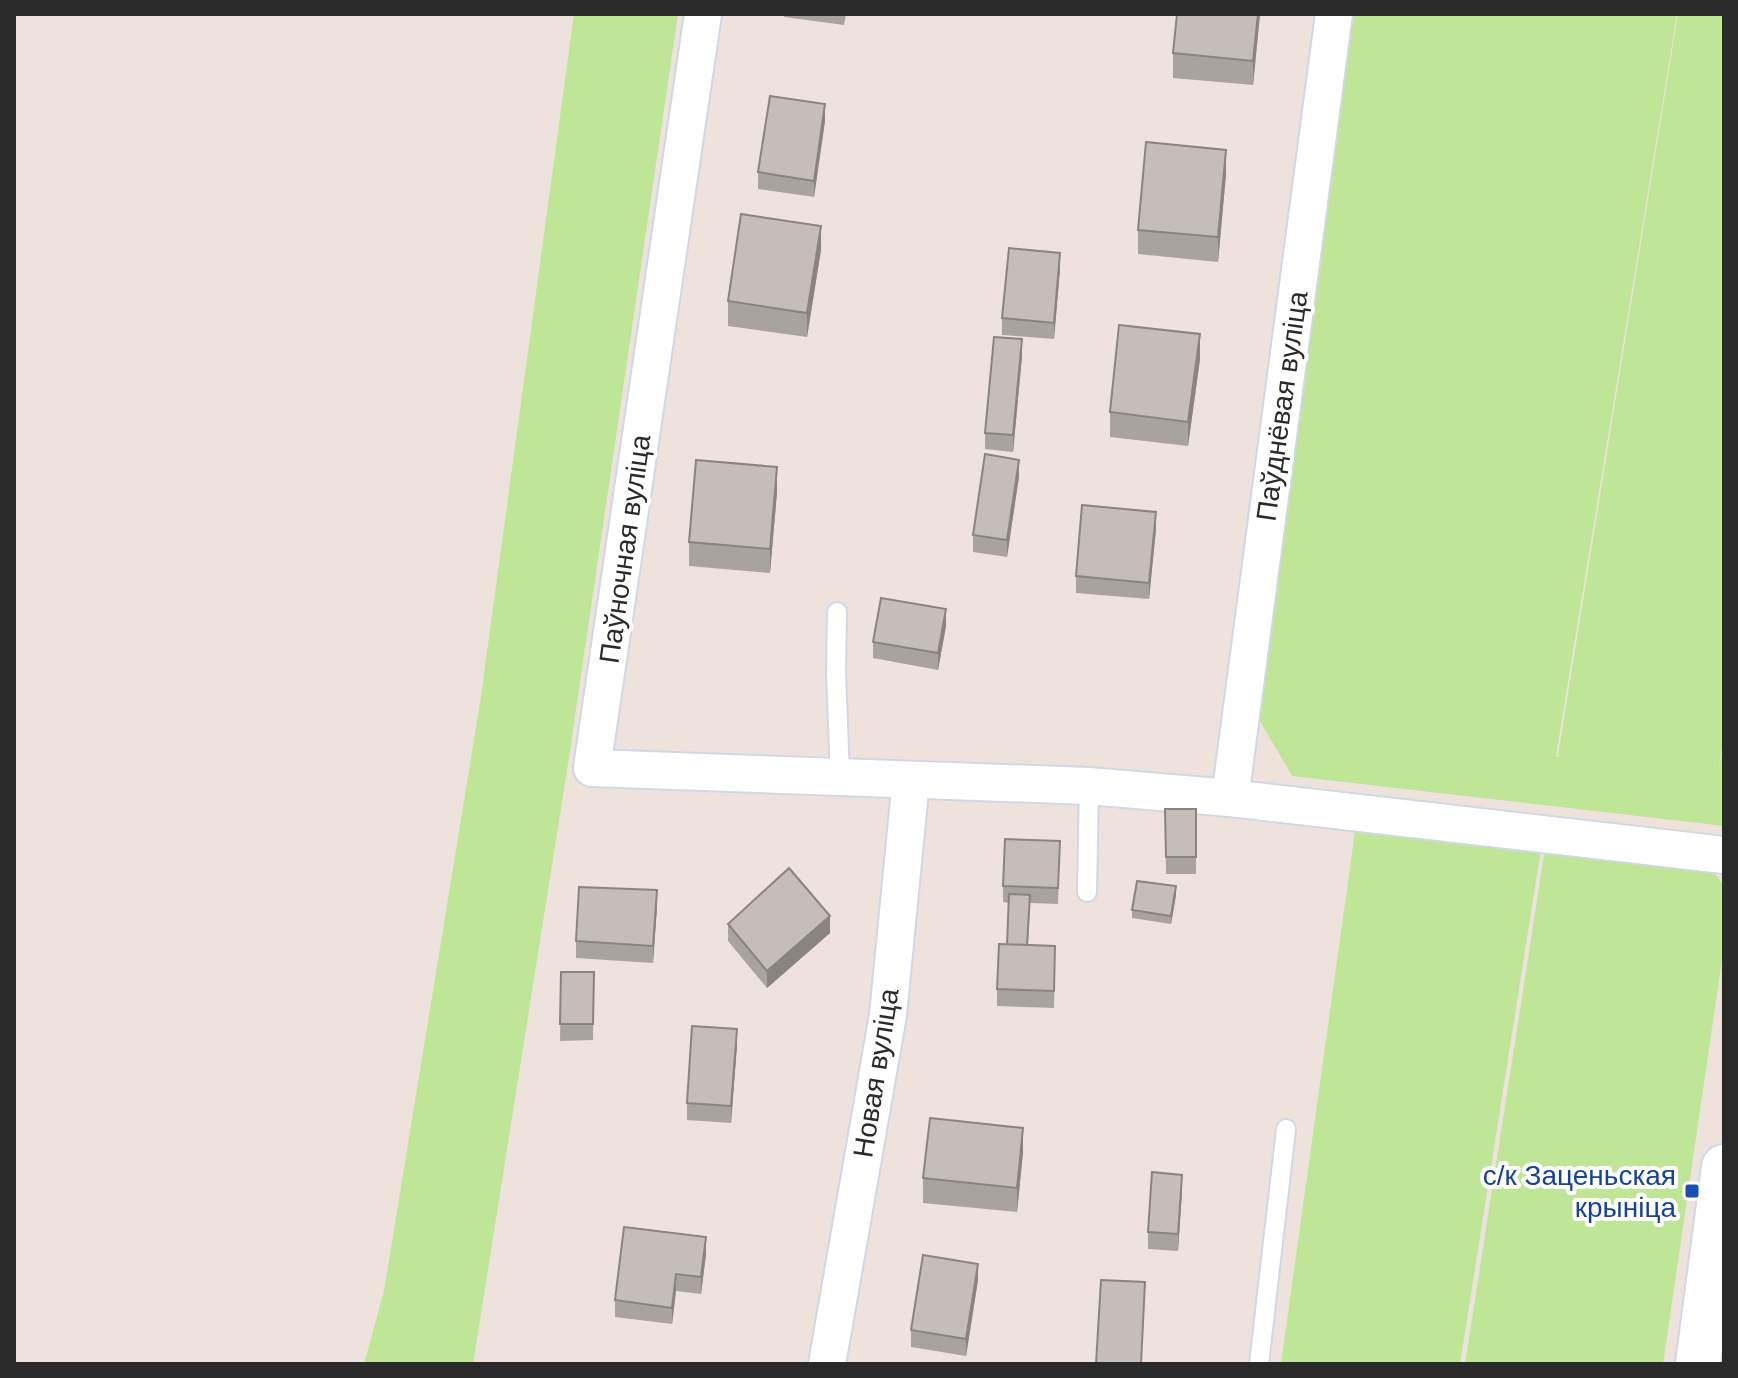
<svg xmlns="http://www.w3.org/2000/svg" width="1738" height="1378" font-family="Arial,sans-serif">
	<rect width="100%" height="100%" fill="#ede3dc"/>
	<g fill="#bfe596">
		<path d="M574,14H678L568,764L473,1364H364L384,1291L480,703Z"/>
		<path d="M1350,14H1677L1556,756L1562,757L1558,755L1678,14H1724V734L1718,773L1724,742V826L1292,776L1259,719Z"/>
		<path d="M1357,817L1541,849L1460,1364H1281Z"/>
		<path d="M1545,849L1714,872L1724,886V946L1663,1364H1465Z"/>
	</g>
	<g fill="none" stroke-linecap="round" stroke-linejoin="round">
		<g stroke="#d1d8e4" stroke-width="22">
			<g id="service">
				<path d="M837,612L836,672L840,777"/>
				<path d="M1087,892L1089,786"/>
				<path d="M1259,1364L1286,1129"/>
			</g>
		</g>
		<g stroke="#d1d8e4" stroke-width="40">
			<g id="minor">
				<path d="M703,14L592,768L1089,786L1230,798L1724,855"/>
				<path d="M1230,798L1334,14"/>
				<path d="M827,1364L888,1015L911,780"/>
			</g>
		</g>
		<g stroke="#d1d8e4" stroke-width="48">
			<path id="secondary" d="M1698,1364L1724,1167"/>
		</g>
		<use href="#service" stroke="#fff" stroke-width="18"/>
		<use href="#minor" stroke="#fff" stroke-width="36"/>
		<use href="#secondary" stroke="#fff" stroke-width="44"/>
	</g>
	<g fill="#a9a39e">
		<path d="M784,14H846L844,25L784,17Z"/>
		<path d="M1177,14H1260L1253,85L1173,78V53Z"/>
		<path d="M825,121L814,197L758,189V172Z"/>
		<path d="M1226,174L1218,262L1138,254V230Z"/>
		<path d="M821,250L807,337L728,326V301Z"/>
		<path d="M1060,269L1054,339L1002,335V318Z"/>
		<path d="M1022,356L1013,452L985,449V433Z"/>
		<path d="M1200,359L1188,446L1110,437V412Z"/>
		<path d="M1019,476L1007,557L973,552V535Z"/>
		<path d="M777,492L770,573L689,566V542Z"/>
		<path d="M1156,529L1149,599L1076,593V576Z"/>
		<path d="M946,626L938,670L873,658V642Z"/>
		<path d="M1165,809H1196V874H1166Z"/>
		<path d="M1060,841L1058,904L1030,903L1028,945L1055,963L1054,1008L997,1006V989L1007,945L1009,903L1003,902V886Z"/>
		<path d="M1176,895L1171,924L1132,918V910Z"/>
		<path d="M657,906L653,963L576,958V941Z"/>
		<path d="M728,924L830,933L767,988L728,941Z"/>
		<path d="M561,972H594L593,1040L560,1041Z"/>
		<path d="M737,1045L731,1123L687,1120V1103Z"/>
		<path d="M1023,1152L1017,1212L923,1203V1178Z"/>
		<path d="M1182,1191L1178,1251L1148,1249V1232Z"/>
		<path d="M706,1254L701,1294L676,1291L672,1324L615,1317V1300Z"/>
		<path d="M978,1280L966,1356L911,1347V1330Z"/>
	</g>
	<g fill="#8a8481">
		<path d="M1258,14H1260L1253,85V61Z"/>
		<path d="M825,104V121L814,197V181Z"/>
		<path d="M1226,150V174L1218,262V237Z"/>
		<path d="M821,226V250L807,337V313Z"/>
		<path d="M1060,253V269L1054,339V323Z"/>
		<path d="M1200,334V359L1188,446V422Z"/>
		<path d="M1022,339V356L1013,452V435Z"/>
		<path d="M1019,460V476L1007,557V540Z"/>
		<path d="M777,467V492L770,573V549Z"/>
		<path d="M1156,512V529L1149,599V583Z"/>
		<path d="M946,609V626L938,670V653Z"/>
		<path d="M1176,886V895L1171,924V916Z"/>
		<path d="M657,890V906L653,963V946Z"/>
		<path d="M830,916V933L767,988V971Z"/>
		<path d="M737,1029V1045L731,1123V1106Z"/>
		<path d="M1023,1128V1152L1017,1212V1188Z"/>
		<path d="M1182,1175V1191L1178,1251V1234Z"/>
		<path d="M706,1237V1254L701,1294V1277Z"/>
		<path d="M978,1264V1280L966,1356V1339Z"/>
		<path d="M676,1274V1291L672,1324V1308Z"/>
	</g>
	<g fill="#c5bdb8" stroke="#8a8481" stroke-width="2">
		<path d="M1177,14H1258L1253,61L1173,53Z"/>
		<path d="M770,96L825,104L814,181L758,172Z"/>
		<path d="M1146,142L1226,150L1218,237L1138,230Z"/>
		<path d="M741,214L821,226L807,313L728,301Z"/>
		<path d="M1009,248L1060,253L1054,323L1002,318Z"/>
		<path d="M1119,325L1200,334L1188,422L1110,412Z"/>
		<path d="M994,337L1022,339L1013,435L985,433Z"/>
		<path d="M985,454L1019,460L1007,540L973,535Z"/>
		<path d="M696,460L777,467L770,549L689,542Z"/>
		<path d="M1082,505L1156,512L1149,583L1076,576Z"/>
		<path d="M881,598L946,609L938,653L873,642Z"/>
		<path d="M1165,809H1196V857H1166Z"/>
		<path d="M1005,839L1060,841L1058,888L1003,886Z"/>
		<path d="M789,868L830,916L767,971L728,924Z"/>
		<path d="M1137,881L1176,886L1171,916L1132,910Z"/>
		<path d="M579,887L657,890L653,946L576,941Z"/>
		<path d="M1009,894L1030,895L1027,945H1007Z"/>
		<path d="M999,944L1055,946L1054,991L997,989Z"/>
		<path d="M561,972H594L593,1024H560Z"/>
		<path d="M692,1026L737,1029L731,1106L687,1103Z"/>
		<path d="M930,1118L1023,1128L1017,1188L923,1178Z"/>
		<path d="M1152,1172L1182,1175L1178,1234L1148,1232Z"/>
		<path d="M624,1227L706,1237L701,1277L676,1274L672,1308L615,1300Z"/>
		<path d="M923,1255L978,1264L966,1339L911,1330Z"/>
		<path d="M1101,1280L1145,1282L1141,1364H1096Z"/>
	</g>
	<rect fill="#1a4fb4" stroke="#fff" stroke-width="3" x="1684" y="1183" width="16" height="16" rx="4"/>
	<g text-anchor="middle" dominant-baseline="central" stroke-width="8" stroke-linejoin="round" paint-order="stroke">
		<g font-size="28" fill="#2a2a2a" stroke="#fff">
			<text transform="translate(1282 406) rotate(-82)">Паўднёвая вуліца</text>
			<text transform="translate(625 549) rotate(-82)">Паўночная вуліца</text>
			<text transform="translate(876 1073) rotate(-81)">Новая вуліца</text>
		</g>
		<g font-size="28" fill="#164399" stroke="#fff" text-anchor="end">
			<text x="1676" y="1175">с/к Заценьская<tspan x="1676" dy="32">крыніца</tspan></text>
		</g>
	</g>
	<rect width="1738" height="1378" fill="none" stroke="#2a2a2a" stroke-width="32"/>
</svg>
